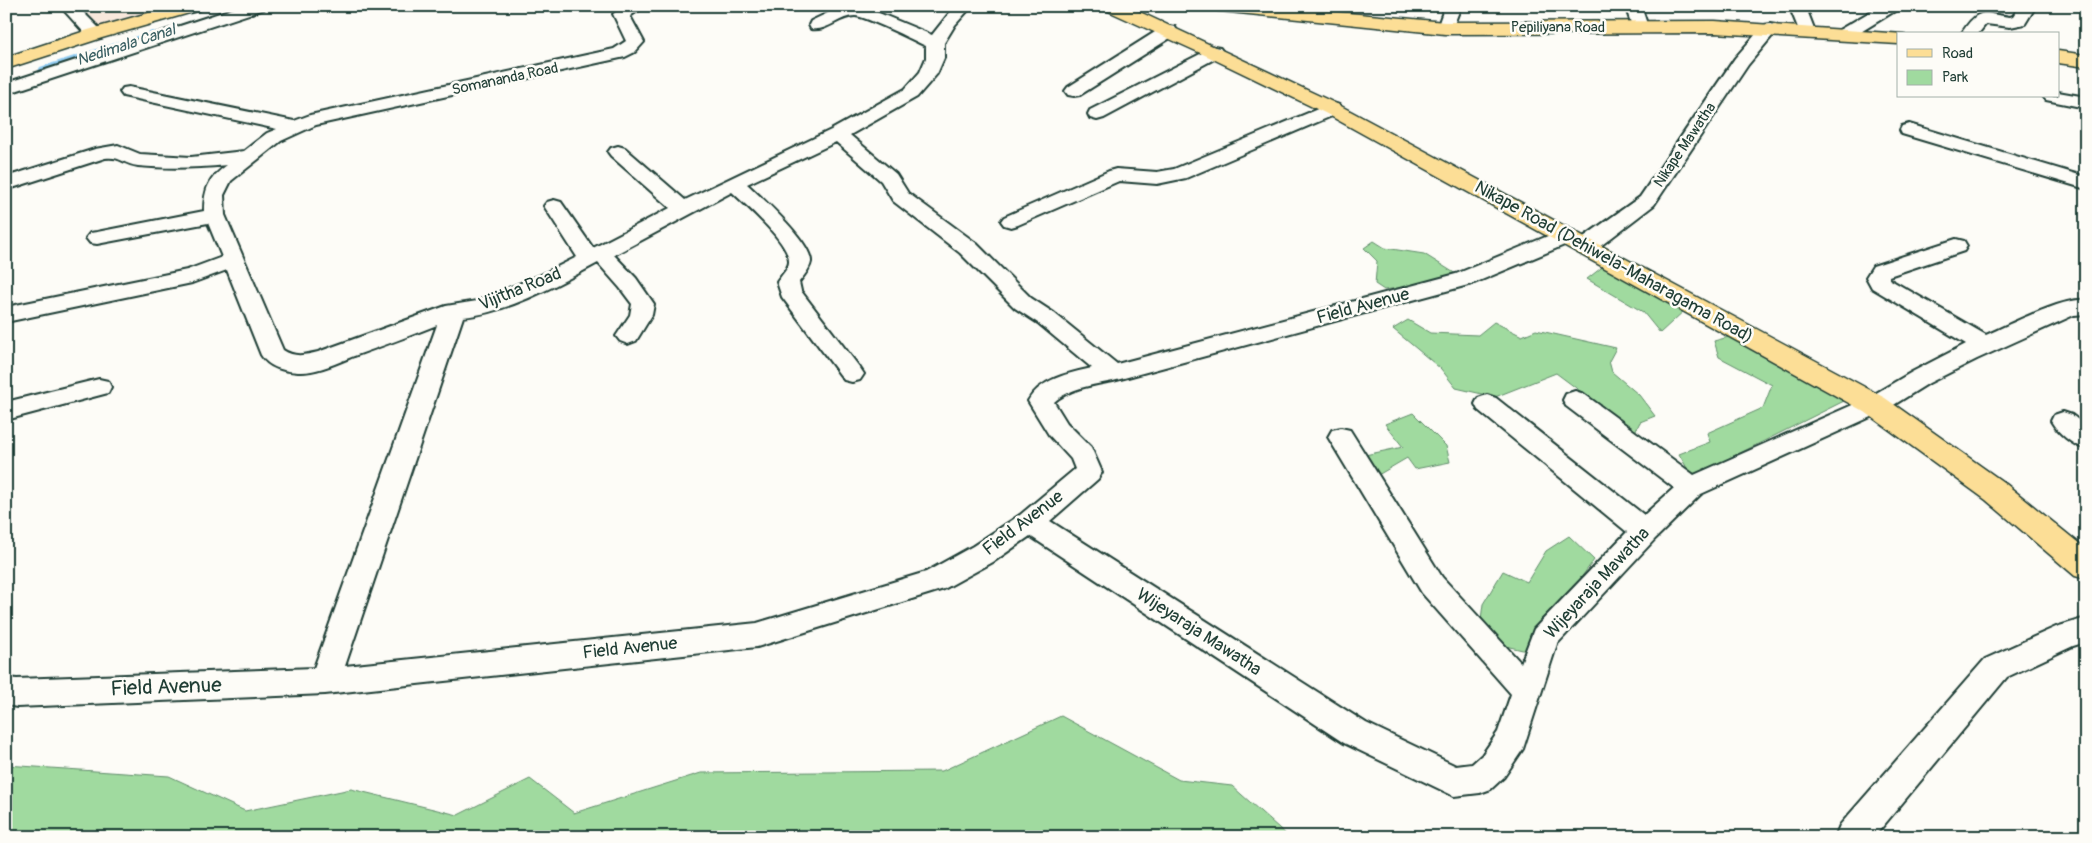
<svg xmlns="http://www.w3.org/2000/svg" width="2092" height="843" font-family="Pangolin,sans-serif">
	<rect width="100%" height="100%" fill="#fdfcf7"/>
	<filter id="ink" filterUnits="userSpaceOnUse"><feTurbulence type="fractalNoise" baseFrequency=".02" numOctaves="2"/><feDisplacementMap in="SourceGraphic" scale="10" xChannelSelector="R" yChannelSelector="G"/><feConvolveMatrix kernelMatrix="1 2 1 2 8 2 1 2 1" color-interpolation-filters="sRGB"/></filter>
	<g filter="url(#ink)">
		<path fill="#f8e8dc" d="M68,6H194L95,34Z"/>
		<g fill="#a0da9f" stroke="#608c6a">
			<path d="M1374,241L1385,248L1424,254L1456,274L1406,287L1384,290L1375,284L1377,261L1364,248Z"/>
			<path d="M1605,265L1686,309L1660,333L1643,312L1587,279Z"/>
			<path d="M1408,320L1430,333L1478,335L1494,322L1522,336L1536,330L1616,348L1609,361L1612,372L1639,395L1655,416L1640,422L1635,432L1556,373L1495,397L1456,388L1441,369L1393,329Z"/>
			<path d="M1736,335L1848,399L1692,477L1679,454L1710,442L1707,433L1763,408L1772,385L1719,357L1714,341Z"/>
			<path d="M1413,413L1446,446L1450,462L1415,469L1407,458L1378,475L1365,455L1403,447L1385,424Z"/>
			<path d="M1569,536L1594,560L1527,651L1501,645L1480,627L1483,604L1503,571L1527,582L1546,551Z"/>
			<path d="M1061,716L1179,780L1232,786L1289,837H6V765L169,776L245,811L351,789L458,815L530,779L574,813L701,773L942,771Z"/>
		</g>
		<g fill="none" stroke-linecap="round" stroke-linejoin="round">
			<path fill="#92ccf2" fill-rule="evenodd" d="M152,31L158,32L161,36L158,40L54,75L47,77L40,75L38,71L40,67Z"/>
			<g stroke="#1f3d34" stroke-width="4">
				<g id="minor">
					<path d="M60,6H77L101,30L103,34L101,38H89Z"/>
					<path d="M241,6H266L264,9L6,94V83Z"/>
					<path d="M624,6H645L630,16L644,42L635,52L625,57L316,125L281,141L231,181L224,195L225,215L283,350C295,358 305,355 318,352L446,306L477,301L543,274L577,257L544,206L547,202L554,200L561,202L593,248L670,208L611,156L608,152L611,148L618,146L625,148L685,200L831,130L905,89L920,72L926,58V46C913,40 865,16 855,16C839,16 827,32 811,29L809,25L811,21L832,11L849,6H862L932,35L955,6H972L955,25L944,43V58L937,74L917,97L850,135L896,174L908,193L976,243L1031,298L1054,313L1117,364L1456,274L1560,231L1567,230L1574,231L1578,236L1574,241L1472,284L1113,381C1092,385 1070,388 1054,402L1067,423L1091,447L1102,472L1098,479L1050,521L1366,723L1456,766L1472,764L1482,755L1498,732L1511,694L1422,593L1328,437L1332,430L1341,428L1350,430L1442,577L1521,663L1534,629L1627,532L1478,410L1475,404L1478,398L1487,395L1496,398L1644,515L1674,488L1566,406L1563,400L1566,394L1575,391L1584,394L1694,475L1866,399L1912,372L1966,344L1872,288L1866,277L1873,266L1956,239L1964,241L1967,246L1964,251L1889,276V279L1986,335C2007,326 2065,296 2086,300V314L2074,315L1977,359L1929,383L1884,411L1701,494L1655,539L1557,644L1523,749L1504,777L1491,789L1480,793L1454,796L1344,743L1030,536L993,562L944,589L757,647L325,694L17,707L6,705V678L17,679L314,668L437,325C410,336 382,346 354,356C337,363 316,373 298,372C284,371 269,368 261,355L227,270L192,283L6,322V307L187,270L222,257L208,223L97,244L90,243L86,238L90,233L97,232L204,211C204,189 209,178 227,165C197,168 168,169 138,166C123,164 121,156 105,158L6,190V177L95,149L118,145L140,154L191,157L244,151L267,133L277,129L123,96L120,92L123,88L129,87L294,121L310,115L614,49L626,41L613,14ZM836,142L881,181L893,201L960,253L1015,308L1038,323L1092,368C1069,373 1040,379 1028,401L1049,435L1071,459L1075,469L1020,515L973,546L926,572L757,623L345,666L463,317C509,312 557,285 598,263L620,288L632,304L630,315L616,336L620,341L628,344L636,341L652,315L654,304L636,278L614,255L732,192C746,205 790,243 789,262C789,268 781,276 777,282L782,297L844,380L852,382L860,380L864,374L860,368L801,291L799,282C803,277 810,269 811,262C812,243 762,198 747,184Z"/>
					<path d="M1445,6H1461L1451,32H1439L1437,28Z"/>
					<path d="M1625,6H1641L1648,27L1646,31H1634Z"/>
					<path d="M1793,6H1809L1808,13L1815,31L1813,35H1801L1792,13Z"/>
					<path d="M1880,6H1900L1898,9L1851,38H1839L1837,34L1839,30Z"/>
					<path d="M2020,6H2036L2025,24L2010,27L1986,24L1978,34H1961C1979,7 1981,13 2010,17L2013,16Z"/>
					<path d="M1770,24L1776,25L1778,29L1748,65L1654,205L1594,251L1586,253L1578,251L1575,246L1578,241L1640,197L1735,58L1764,25Z"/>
					<path d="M1169,26L1175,27L1177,31L1175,35L1080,95L1074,96L1068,95L1065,91L1068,87L1163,27Z"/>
					<path d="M1214,47L1220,48L1223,52L1220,56L1104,118L1097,120L1090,118L1088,114L1090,110Z"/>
					<path d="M2058,92L2086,97V108L2046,100L2043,96H2058Z"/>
					<path d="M1332,103L1339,105L1341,109L1339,113L1186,178L1157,184L1119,181L1018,225L1011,227L1004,225L1001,221L1004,217L1109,171L1116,169L1157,172L1174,169Z"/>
					<path d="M1909,124L2086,177V189L1902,134L1900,130L1902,126Z"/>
					<path d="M99,379L108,381L111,387L108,393L6,420V402Z"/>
					<path d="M2063,412L2072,415L2086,426V449C2072,445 2058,433 2051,421L2054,415Z"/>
					<path d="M2086,618V642L2073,646L2007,677L1874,837H1835L1840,825L1985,659L2056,627Z"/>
				</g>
			</g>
			<g stroke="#1f3d34" stroke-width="3">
				<g id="major">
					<path d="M173,6H203L200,10L102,38L6,69V57L88,30Z"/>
					<path d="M1103,6H1127L1339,105L1885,398L2006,484L2086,549V579L2075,576L1986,500L1865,412L1325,113L1207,56L1106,10Z"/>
					<path d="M1210,6H1273L1445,22L1715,21L1904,34H1898V44L1715,33L1445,34L1219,11L1213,10Z"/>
					<path d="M2058,51L2086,55V67L2058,63Z"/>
				</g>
			</g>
			<use href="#minor" fill="#fdfcf7" fill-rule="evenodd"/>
			<use href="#major" fill="#fcde96" fill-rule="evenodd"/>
		</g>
	</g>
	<g text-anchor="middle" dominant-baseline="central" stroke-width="5" stroke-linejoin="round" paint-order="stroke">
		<g font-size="15" fill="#1f3d34" stroke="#fdfcf7">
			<text x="1558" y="27">Pepiliyana Road</text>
			<text transform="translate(505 79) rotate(-12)">Somananda Road</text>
			<text transform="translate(1685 145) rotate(-56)">Nikape Mawatha</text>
		</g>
		<g font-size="16" font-style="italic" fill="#3c6164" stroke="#fdfcf7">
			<text transform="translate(126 45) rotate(-18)">Nedimala Canal</text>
		</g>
		<g font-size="18" fill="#1f3d34" stroke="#fdfcf7">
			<text transform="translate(1614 262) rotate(29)">Nikape Road (Dehiwela-Maharagama Road)</text>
			<text transform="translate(520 289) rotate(-22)">Vijitha Road</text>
			<text transform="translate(1363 306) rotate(-15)">Field Avenue</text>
			<text transform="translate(1023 523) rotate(-37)">Field Avenue</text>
			<text transform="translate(1597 583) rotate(-47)">Wijeyaraja Mawatha</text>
			<text transform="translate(1199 632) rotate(33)">Wijeyaraja Mawatha</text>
			<text transform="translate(630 648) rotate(-6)">Field Avenue</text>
		</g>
		<g font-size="21" fill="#1f3d34" stroke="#fdfcf7">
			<text transform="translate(166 687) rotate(-2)">Field Avenue</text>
		</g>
	</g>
	<rect width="2092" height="843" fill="none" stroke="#fdfcf7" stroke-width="25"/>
	<rect x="12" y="12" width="2067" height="818" fill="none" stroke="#1f3d34" stroke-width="2" filter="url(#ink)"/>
	<rect x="1897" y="32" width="162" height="65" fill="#fdfcf7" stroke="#a4b0a9"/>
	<rect x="1907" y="49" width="25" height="8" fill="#fcde96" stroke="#a4b0a9"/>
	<text x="1942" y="58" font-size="15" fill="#1f3d34">Road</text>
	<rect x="1907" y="70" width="25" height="15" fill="#a0da9f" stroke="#a4b0a9"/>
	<text x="1942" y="82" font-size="15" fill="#1f3d34">Park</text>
</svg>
